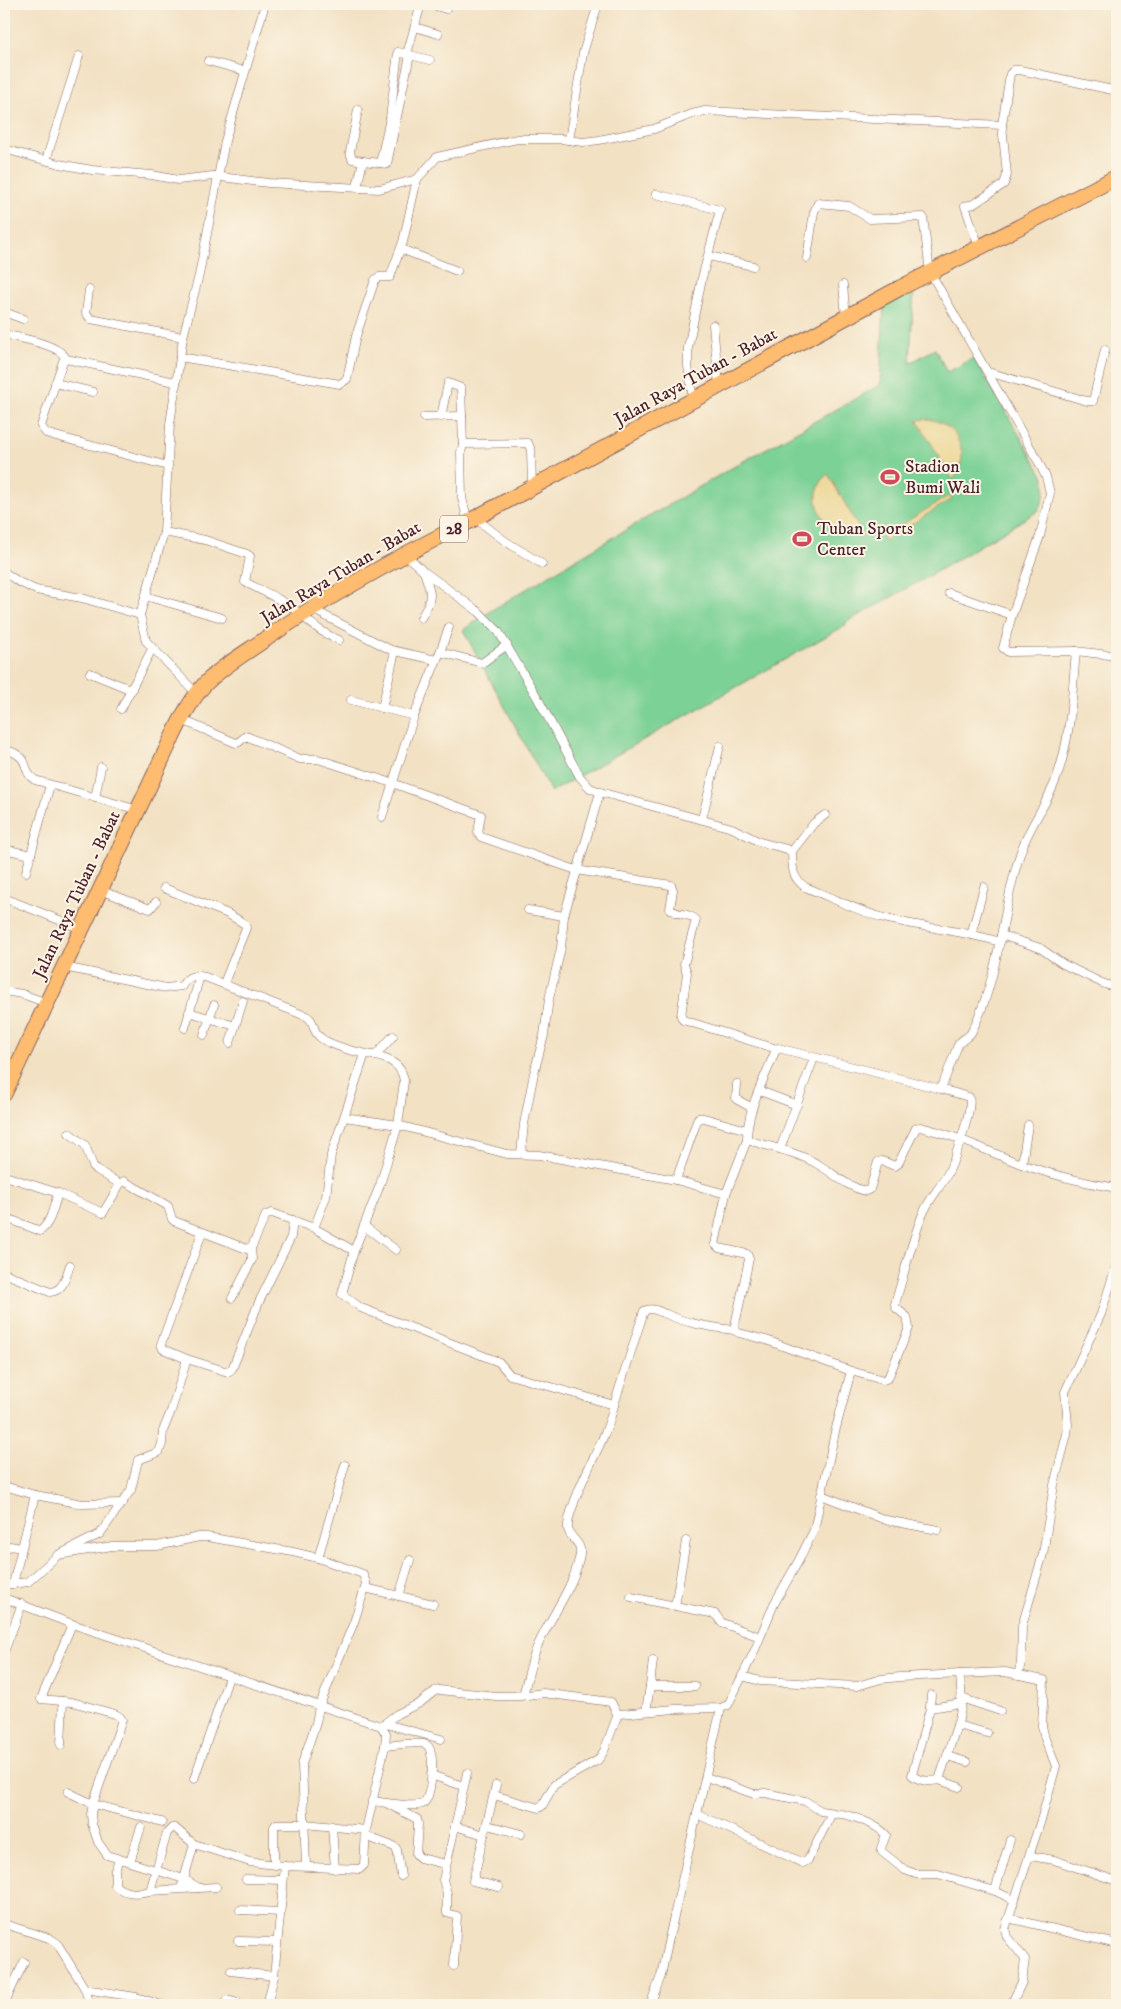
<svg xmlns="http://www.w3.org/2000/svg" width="1121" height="2009" font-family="'IM FELL DW Pica',serif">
	<rect width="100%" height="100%" fill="#fcf5e5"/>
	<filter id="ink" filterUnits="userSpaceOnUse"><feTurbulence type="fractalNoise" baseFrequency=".02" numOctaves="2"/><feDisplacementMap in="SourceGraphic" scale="10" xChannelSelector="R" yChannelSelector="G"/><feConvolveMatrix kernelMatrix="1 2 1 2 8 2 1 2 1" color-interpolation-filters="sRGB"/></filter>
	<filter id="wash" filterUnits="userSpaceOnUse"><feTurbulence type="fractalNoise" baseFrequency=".0096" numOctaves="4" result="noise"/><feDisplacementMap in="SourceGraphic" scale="20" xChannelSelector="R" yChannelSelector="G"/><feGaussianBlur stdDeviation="1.12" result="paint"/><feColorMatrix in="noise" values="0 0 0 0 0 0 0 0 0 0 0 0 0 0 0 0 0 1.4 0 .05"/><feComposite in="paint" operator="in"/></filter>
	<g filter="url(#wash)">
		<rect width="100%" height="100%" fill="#f2e1c3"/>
		<path fill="#7bd196" stroke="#627860" d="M914,287L910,363L935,349L947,372L974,358L1044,477C1046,490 1045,500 1038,511L929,576L845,623L846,625L551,792L463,630L495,608L573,561L735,466L880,385L884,301Z"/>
		<g fill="#eeda9e" stroke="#9c7c64">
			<path d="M926,419C957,421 973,455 953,480L917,420Z"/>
			<path d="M828,474L863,535C829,541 800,499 828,474Z"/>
			<path d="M950,495L952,499L884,541L882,537Z"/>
		</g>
	</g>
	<g filter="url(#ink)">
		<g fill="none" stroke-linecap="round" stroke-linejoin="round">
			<g stroke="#856360" stroke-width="9">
				<g id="street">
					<path d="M429,4L446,9"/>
					<path d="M415,27L438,34"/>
					<path d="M407,54L421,4"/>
					<path d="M208,61L245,71"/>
					<path d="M358,110L350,152L352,159L363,161"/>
					<path d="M569,140L583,53L598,4"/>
					<path d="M4,149L59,164L92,170L152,175L178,180L213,176L268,183L379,189L417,179"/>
					<path d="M46,160L79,56"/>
					<path d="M380,163L387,164L410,55"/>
					<path d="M357,187L363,161L380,163L390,118L398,52L430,60"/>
					<path d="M656,194L720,210L702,278L688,348V366L693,399"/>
					<path d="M979,247L965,206L974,204L1004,184L1007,175L1002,125L1010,74L1014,70H1020L1117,91"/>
					<path d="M401,249L457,271"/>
					<path d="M709,256L753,266"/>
					<path d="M807,258L814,212L818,203L849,206L870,219L923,217L930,272L1038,461L1046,477L1050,493L1040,536L1012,615L1003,648L1008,652L1076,651L1117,656"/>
					<path d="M843,285L846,317"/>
					<path d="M89,290L86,313L91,319L183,337"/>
					<path d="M4,312L23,319"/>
					<path d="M713,325L719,385"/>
					<path d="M4,334C18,338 61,344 66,359"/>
					<path d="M180,357L340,384L347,379L356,336L375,280L379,277H390L403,242L417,179L437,157L517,139H561L583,142L599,140L654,129L692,114L705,111L1002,125"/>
					<path d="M988,372L1087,401H1093L1105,350"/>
					<path d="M55,383L93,392"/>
					<path d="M424,417L462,416"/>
					<path d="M441,417L448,383L461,388L463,445"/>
					<path d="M168,466L52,435L46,433L41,426L63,361L66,359L175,382"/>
					<path d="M475,518L505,541L542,564"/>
					<path d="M468,522L462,498L461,452L463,445L465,444L528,443L531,450L532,486"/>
					<path d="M164,532L205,540L247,554L250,556L245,582C264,592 284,600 300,614C313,625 323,634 339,640"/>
					<path d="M405,554L422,570L479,612L498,631L537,697L580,777L590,788L600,792L732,828L760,842L787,849L792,853C793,870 791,876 805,887C831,897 857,911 884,918C922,928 962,930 1000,942"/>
					<path d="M4,572L19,582L36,590L82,598L140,615"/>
					<path d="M949,593L1012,615"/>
					<path d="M145,596L222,618"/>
					<path d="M312,609L391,650L436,660"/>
					<path d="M421,618C433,598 432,594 424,572"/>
					<path d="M440,652L449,627"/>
					<path d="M90,673L132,690"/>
					<path d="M197,694L146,641L140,615L164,532L170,424L183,337L199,275L225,141L265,4"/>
					<path d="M351,700L414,716"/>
					<path d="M382,708L395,651"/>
					<path d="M121,709L152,649"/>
					<path d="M182,720L236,743L239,742L246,736L300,759H318L392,783L481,815L478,832L481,837L576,870L671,885L673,890L670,909C677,916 689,912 696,920L684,964L687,973L681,1016L683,1020L777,1049"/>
					<path d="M4,749C34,757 20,771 35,780L138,810"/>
					<path d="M95,798L101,767"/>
					<path d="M382,817L414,716L440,652L482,663L507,645"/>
					<path d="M702,819L720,746"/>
					<path d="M4,849L31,855"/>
					<path d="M792,851L814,823L825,815"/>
					<path d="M26,872L50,785"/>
					<path d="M164,888L228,914L245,924L246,928L224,983"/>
					<path d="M100,890L150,909L156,902"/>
					<path d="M4,898L82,929"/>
					<path d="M528,910L564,916"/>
					<path d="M971,935L984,887"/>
					<path d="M1001,935L1040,948L1063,964L1102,983L1117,988"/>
					<path d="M4,991L22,994L47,1003"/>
					<path d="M189,1012L235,1026"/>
					<path d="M185,1028L200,976"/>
					<path d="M204,1035L214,1005"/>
					<path d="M230,1043L243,1001"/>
					<path d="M375,1056L393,1036"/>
					<path d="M737,1084L736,1099L752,1108"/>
					<path d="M760,1091L797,1105"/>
					<path d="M344,1117L365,1054"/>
					<path d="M69,1133L85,1145L93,1166L97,1170L120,1184"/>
					<path d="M747,1140C747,1109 764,1080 775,1052L778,1048L941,1089"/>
					<path d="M780,1149L814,1058"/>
					<path d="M521,1154L524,1124L534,1073L544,1035L549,999L561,948L564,916L600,792"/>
					<path d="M1022,1164L1028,1125"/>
					<path d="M4,1178L8,1177L58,1193L103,1213L120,1184L124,1181L168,1206L172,1219L174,1221L247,1249L252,1246L266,1215L272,1213L314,1228L354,1251L380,1185L398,1125L404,1081C401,1054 367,1056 346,1049C338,1046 323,1042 318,1035C312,1029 315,1020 306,1016L205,977C195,975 188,975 182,986L166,988L64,967"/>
					<path d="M676,1180L698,1118H704L747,1130"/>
					<path d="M726,1194L715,1244L719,1248L747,1254L749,1259L734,1330L739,1333L766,1340L851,1371L883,1380L888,1378L909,1328L907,1317L896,1308L895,1304C904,1274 911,1244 922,1216C928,1200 940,1188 948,1173C954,1161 974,1107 969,1097L941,1089L958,1045C961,1039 968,1038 971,1033C1000,977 1001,912 1020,854C1028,828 1045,807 1055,782C1071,741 1072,694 1076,651"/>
					<path d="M4,1217L40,1231C51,1224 54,1205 58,1193"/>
					<path d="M364,1226L396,1250"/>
					<path d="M314,1228L326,1197L331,1155L344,1117L398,1125L507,1154L539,1155L676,1180L726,1194L747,1140C771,1147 797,1152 819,1165C836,1175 847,1187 866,1191L870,1189L878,1162L882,1161L895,1166L898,1164L916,1128L920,1127C955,1135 987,1151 1021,1164C1052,1175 1085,1183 1117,1188"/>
					<path d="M354,1251L342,1294L361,1308L499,1362L510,1375L614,1405C606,1440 585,1470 574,1503C571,1511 567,1521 568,1529C571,1542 584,1540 579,1559C572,1590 551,1616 538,1645C531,1660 528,1678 523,1695"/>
					<path d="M4,1273L50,1292C64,1291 66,1276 70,1265"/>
					<path d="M232,1298L252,1260L251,1248"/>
					<path d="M187,1359L228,1372L232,1369L259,1302L291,1237L293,1220"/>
					<path d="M614,1405L644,1311C652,1307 658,1311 666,1314C688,1324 710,1327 734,1330"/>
					<path d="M4,1486L35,1495L82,1504L123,1503"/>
					<path d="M821,1495L886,1520L938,1530"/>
					<path d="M4,1550L10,1546L21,1548"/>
					<path d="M58,1555L112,1546H157L199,1537H207L293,1552L318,1558L363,1574L366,1583L365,1588L354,1622L319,1707L316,1723L302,1764L306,1866"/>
					<path d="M318,1558L345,1465"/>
					<path d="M13,1584L35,1495"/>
					<path d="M4,1585L28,1582L58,1555L100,1534L131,1490L138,1460L159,1452L162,1444L163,1431L171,1411L187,1359L163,1349L161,1344L202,1233"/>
					<path d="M365,1588L433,1604"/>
					<path d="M399,1596L410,1560"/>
					<path d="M631,1597L715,1614L722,1623L760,1637"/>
					<path d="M4,1598L72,1624L381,1726L386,1734L385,1746L366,1830L364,1865L360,1869L285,1866L250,1862L194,1844L175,1828H172L167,1833L150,1891C139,1894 123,1894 115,1885V1870L119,1859"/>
					<path d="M675,1606L686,1541"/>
					<path d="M72,1624L41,1699L72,1702L115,1714L120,1717L122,1720L93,1804L91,1814L92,1824L98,1842L107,1855L184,1879L181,1888"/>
					<path d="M4,1652L22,1604"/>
					<path d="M960,1674L962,1703L959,1719L939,1780C931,1782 918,1781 912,1775L930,1708L962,1703"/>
					<path d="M1018,1675L1021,1663L1022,1626L1043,1554L1054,1485L1067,1434L1068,1425L1065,1392L1101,1314L1117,1263"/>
					<path d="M742,1676L760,1681L857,1686L881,1679L900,1677L982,1673L1005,1672L1044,1680L1042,1726L1045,1739L1056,1766L1042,1817L1005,1929L1007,1937L1025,1959L1022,1982L1011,2005"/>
					<path d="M650,1686L653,1660"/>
					<path d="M961,1698L1000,1711"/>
					<path d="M721,1708L697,1814L803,1863L808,1860L831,1815C843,1810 878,1825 886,1835L881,1848L882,1852L905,1870L916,1874H938L995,1891L1014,1900"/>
					<path d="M930,1708L931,1695"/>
					<path d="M646,1711L650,1686H695"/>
					<path d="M386,1724L441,1739"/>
					<path d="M957,1725L987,1733"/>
					<path d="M381,1726L397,1714L420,1703L435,1691L439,1690L496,1696H520L543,1693L611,1702L616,1712L620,1714L675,1709L721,1708L728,1705L754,1652L774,1604L799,1560L814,1530L835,1432L851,1371"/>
					<path d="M61,1745L63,1701"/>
					<path d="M947,1756L967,1762"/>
					<path d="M431,1775L463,1786"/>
					<path d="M706,1777L754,1794L765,1793L805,1801L821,1811L834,1813"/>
					<path d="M194,1779L229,1677"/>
					<path d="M939,1780L959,1787"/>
					<path d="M496,1785L473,1881L499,1887"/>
					<path d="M68,1792L93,1804L162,1822"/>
					<path d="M494,1795L539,1808L542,1806L554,1785L598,1760L604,1751L618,1714"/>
					<path d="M372,1801C383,1802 413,1808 422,1804C432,1800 436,1752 427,1745C421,1741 394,1745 385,1746"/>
					<path d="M388,1804L417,1819L418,1824L416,1854L420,1858L445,1864"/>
					<path d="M487,1825L521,1834"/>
					<path d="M332,1826L335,1869"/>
					<path d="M455,1826L484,1835"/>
					<path d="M365,1836L395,1847L397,1850L401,1876"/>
					<path d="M194,1844L184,1879L199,1888L216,1887"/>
					<path d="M1030,1856L1054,1860L1117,1881"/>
					<path d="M130,1862L141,1827"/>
					<path d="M274,1864V1827L276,1824H305L366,1830"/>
					<path d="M246,1879L283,1880"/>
					<path d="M150,1891L199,1888"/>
					<path d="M995,1891L1010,1840"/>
					<path d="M240,1910L280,1912"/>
					<path d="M1008,1918L1117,1944"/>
					<path d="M4,1924L49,1938L57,1943L85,1989L136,1997L162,2005"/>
					<path d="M238,1941L277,1942"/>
					<path d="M454,1966L457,1916L447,1913V1893L443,1880L467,1773"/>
					<path d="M231,1971L274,1976"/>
					<path d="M85,1989L90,2005"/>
					<path d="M227,2000L246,2005"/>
					<path d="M4,2004L24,1962"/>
					<path d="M267,2005L274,1976L285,1866"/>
					<path d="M650,2005L661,1976L667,1947L697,1814"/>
				</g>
			</g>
			<g stroke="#856360" stroke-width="17">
				<path id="highway" d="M4,1094L169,744C179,724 189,702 204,685C221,667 244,654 264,640C329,595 398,557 468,522L900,288L1117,177"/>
			</g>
			<use href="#street" stroke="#fff" stroke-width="8"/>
			<use href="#highway" stroke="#febc70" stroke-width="15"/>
		</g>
	</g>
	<defs>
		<g id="stadium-bare" transform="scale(1.5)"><path d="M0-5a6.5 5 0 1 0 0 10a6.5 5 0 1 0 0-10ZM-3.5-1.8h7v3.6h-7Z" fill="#d1495b" stroke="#fcf5e5" stroke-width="2.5" paint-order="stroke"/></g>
	</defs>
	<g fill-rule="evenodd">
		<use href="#stadium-bare" x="890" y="477"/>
		<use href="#stadium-bare" x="802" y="539"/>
	</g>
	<g text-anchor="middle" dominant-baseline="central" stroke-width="4" stroke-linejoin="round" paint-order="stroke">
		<rect fill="#fcf5e5" stroke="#7f5f63" stroke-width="1" x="440" y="515.5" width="28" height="27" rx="4"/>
		<g font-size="16" font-weight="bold" fill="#4a1f2b">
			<text x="454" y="529">28</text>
		</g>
		<g font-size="18" fill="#4a1f2b" stroke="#fcf5e5">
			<text transform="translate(696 377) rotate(-29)">Jalan Raya Tuban - Babat</text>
			<text transform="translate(341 573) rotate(-31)">Jalan Raya Tuban - Babat</text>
			<text transform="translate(77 895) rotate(-65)">Jalan Raya Tuban - Babat</text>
		</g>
		<g font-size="18" fill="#4a1f2b" stroke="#fcf5e5" text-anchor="start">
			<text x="905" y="467">Stadion<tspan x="905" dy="21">Bumi Wali</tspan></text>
			<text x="817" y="529">Tuban Sports<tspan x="817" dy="21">Center</tspan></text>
		</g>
	</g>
	<rect width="1121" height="2009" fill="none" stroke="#fcf5e5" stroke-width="20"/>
</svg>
